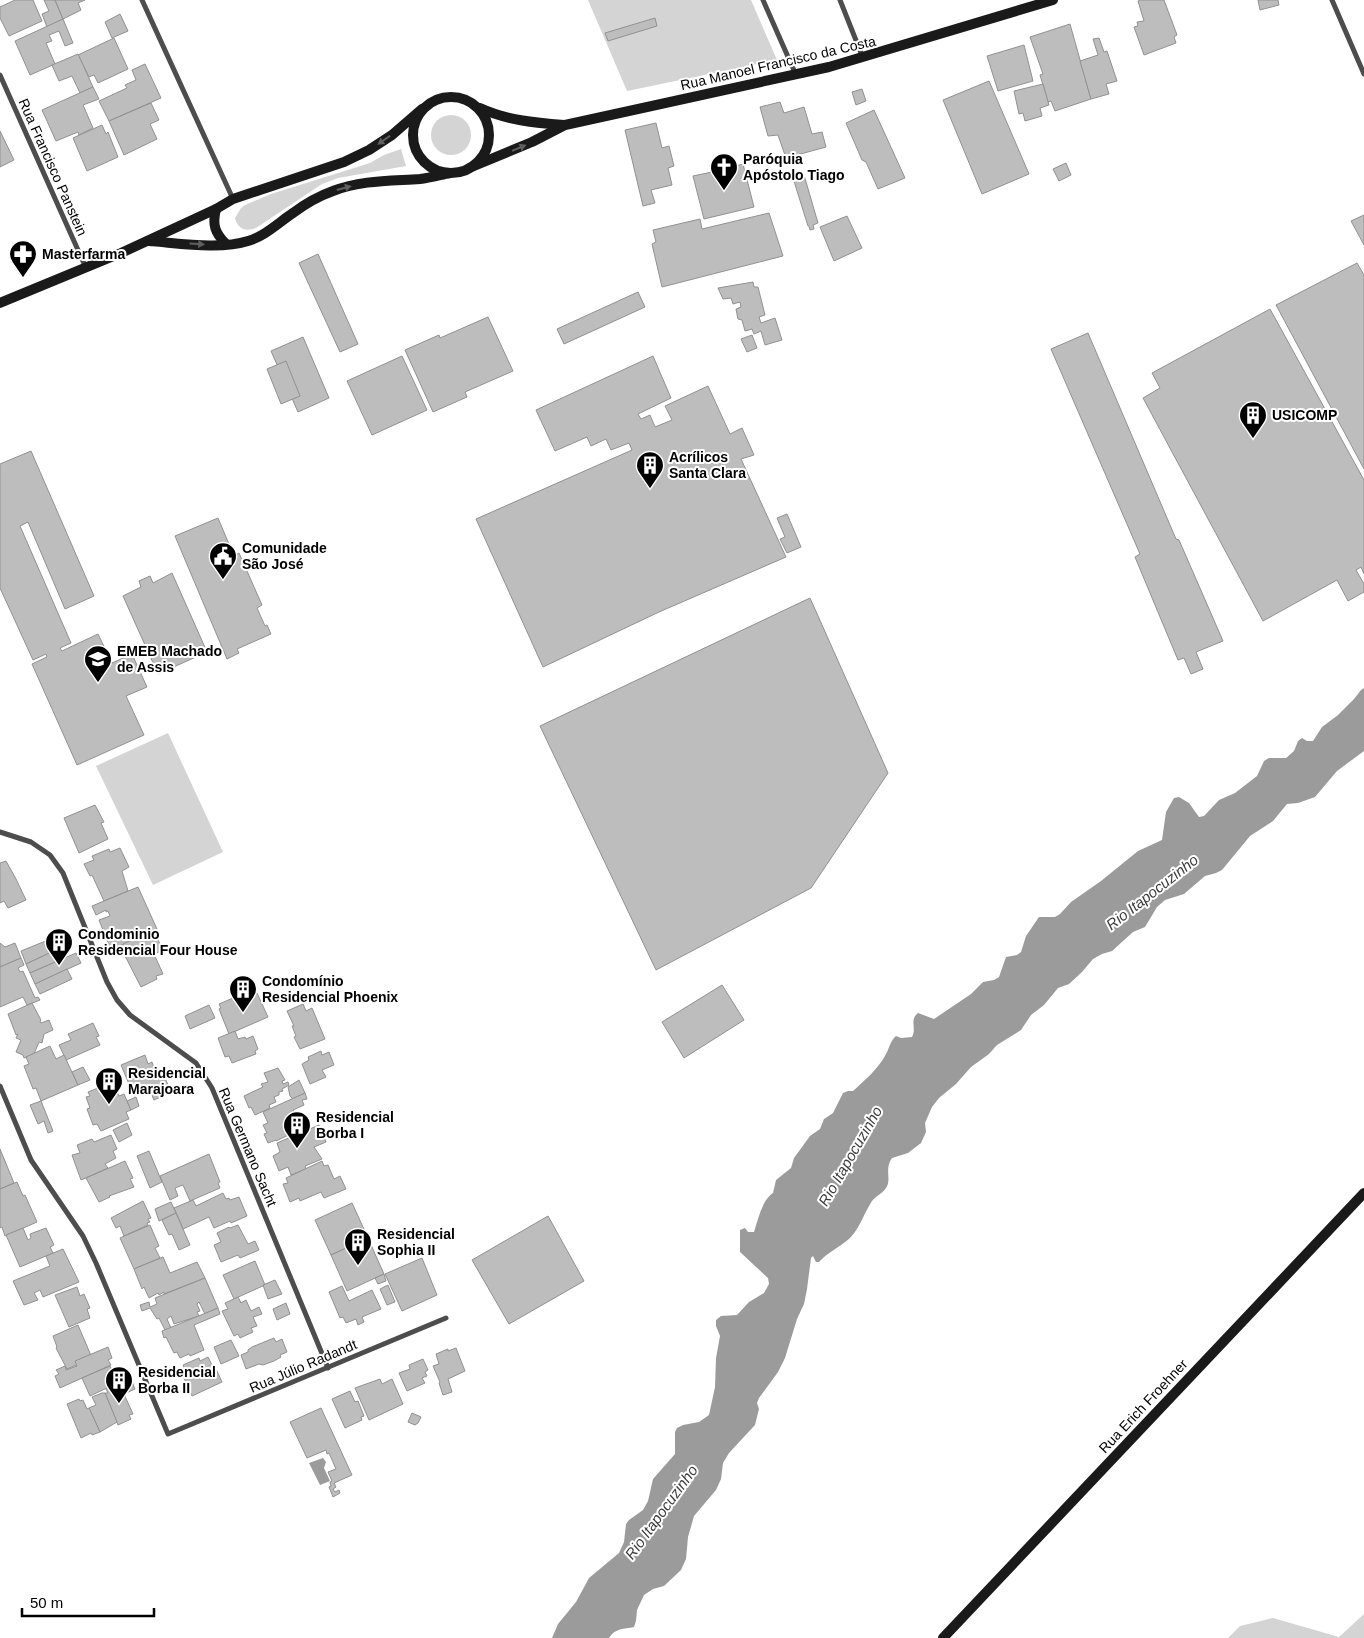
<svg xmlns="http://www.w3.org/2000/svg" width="1364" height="1638" font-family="Helvetica,sans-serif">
	<rect width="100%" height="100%" fill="#fff"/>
	<g fill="#d4d4d4">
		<path d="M588,0H751L777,60L627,91Z"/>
		<circle cx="451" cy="135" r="20"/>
		<path d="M401,149L406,166L338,178L322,184L256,228C245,232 238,229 235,218L241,208L245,205L271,194L370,163L384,155Z"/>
		<path d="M168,733L223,852L153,885L96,766Z"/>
		<path d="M1364,1614V1638H1228L1240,1626L1273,1618L1339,1637Z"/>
	</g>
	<g fill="#9b9b9b">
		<path d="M1364,688V751L1337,771L1315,797L1298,803L1287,804L1273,821L1250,836L1222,870L1216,873L1205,876L1184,894L1165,900L1157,907L1145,927L1133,932L1112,951L1102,954L1093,959L1082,972L1069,984L1058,988L1044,1005L1031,1015L1021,1030L997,1045L989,1054L971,1067L956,1084L939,1098L932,1107L925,1123L926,1132L921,1143L908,1153L892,1158C884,1169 892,1180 886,1188C883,1193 876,1196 872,1201C864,1213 860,1228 850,1238C840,1247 828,1252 819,1262H816L813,1256L811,1258L807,1289L804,1304L797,1319L785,1358L778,1372L759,1398L757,1403L759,1409L755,1425L729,1453L723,1463L721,1479L716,1490L694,1516L688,1537L686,1559L681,1570L664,1586L653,1589L644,1595L637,1610L636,1621L634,1627C624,1629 615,1628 609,1638H552L558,1624L576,1602L589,1578L619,1553L624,1542L626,1524L629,1520L643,1510L648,1501L653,1479L675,1454V1432L677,1428L683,1425L699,1422L709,1415L715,1387L716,1358L720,1336L716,1326V1320L721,1316L737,1315L749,1302L764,1293L769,1284L768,1278L740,1252V1230L745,1228L748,1232H754C758,1220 762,1200 773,1193L776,1180L791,1168L794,1158L810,1136L820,1129L824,1119L833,1113L843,1093L848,1091H853C865,1080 877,1070 885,1056C889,1049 890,1041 896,1036L901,1038L912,1037C917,1028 909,1020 918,1013L934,1019L971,994L983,982L994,980L999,977L1006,957L1017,955L1021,952L1026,936L1039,917H1055L1060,914L1071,902L1101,881L1138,851L1162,840L1166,812L1174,798L1179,797L1189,803L1199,817L1204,816L1219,800L1235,793L1257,776L1264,761L1269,758H1286L1294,751L1298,741L1302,738L1307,741H1313L1322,727L1338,715L1354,699L1361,690Z"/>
		<path d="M323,1458L326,1462L324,1468L330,1481L320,1485L309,1463Z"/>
	</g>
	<g fill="#bdbdbd" stroke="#919191">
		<path d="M15,0H33L42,21L9,36L0,18V7Z"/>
		<path d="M44,0H55L63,19L47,27L42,14L49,11Z"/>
		<path d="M55,0H85L78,3L81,10L63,19Z"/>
		<path d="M1140,0H1164L1177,35L1174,37L1176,43L1144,55L1134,27L1138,26L1137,22L1144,21L1138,1Z"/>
		<path d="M1258,0H1278L1279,5L1260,10Z"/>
		<path d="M120,14L128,31L112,38L105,22Z"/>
		<path d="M655,18L657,26L608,41L605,33Z"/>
		<path d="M63,19L73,43L65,46L59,31L49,35L52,41L46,43L55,64L30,75L15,41Z"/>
		<path d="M1070,24L1091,99L1055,111L1051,101L1048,102L1040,75L1043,74L1030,37Z"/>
		<path d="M114,38L128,69L98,83L94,75L89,77L78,55Z"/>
		<path d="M1099,38L1104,52L1107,51L1117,81L1106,84L1109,94L1091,99L1080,61L1098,55L1093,39Z"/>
		<path d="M1024,45L1033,81L998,91L987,56Z"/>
		<path d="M78,54L93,87L80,93L72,76L59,81L52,65Z"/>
		<path d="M145,64L161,98L109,121L99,101L127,88L125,85L136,80L132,70Z"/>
		<path d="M989,81L1029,174L982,194L943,100Z"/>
		<path d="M1043,84L1049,105L1040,108L1042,116L1025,121L1023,113L1019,114L1014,91Z"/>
		<path d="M93,87L99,99L83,105L93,128L79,135L78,132L56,141L42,110Z"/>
		<path d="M862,89L866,101L856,105L852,92Z"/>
		<path d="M780,102L784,113L804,107L812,134L822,132L826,147L786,158L778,135L768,136L760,107Z"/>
		<path d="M151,103L159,120L150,124L157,139L124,155L109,121Z"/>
		<path d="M874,110L905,178L878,189L866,162L862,160L846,123Z"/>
		<path d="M656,123L662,148L669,146L674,166L668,168L672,185L651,190L655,203L643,206L625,130Z"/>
		<path d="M102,125L106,134L108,132L118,157L87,171L73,138Z"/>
		<path d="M0,131L14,160L0,167Z"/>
		<path d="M723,161L725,169L743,164L754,207L704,219L693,176L712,172L710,165Z"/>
		<path d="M1066,163L1071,175L1059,181L1053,169Z"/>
		<path d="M804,175L818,223L813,225L814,229L810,230L809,226H808L793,178Z"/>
		<path d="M769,213L783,256L662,287L652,244L656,242L653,230L700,219L702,229Z"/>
		<path d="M1364,215V245L1351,221Z"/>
		<path d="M847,216L862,248L834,261L820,227Z"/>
		<path d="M318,254L358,344L340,352L299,263Z"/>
		<path d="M1357,263L1364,275V469L1276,305Z"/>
		<path d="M753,282L754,287H758L765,315L759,317L761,323L775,318L782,340L765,345L761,331L754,334L752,329L745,331L742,320L738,319L736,309L741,307L740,302L733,304L731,298L723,299L718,288Z"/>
		<path d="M638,292L645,307L564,344L557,329Z"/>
		<path d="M1270,309L1364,480V574L1361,567L1356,570L1364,584V592L1348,601L1337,580L1263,621L1143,398L1160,388L1152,373Z"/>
		<path d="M488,317L513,371L465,392L467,397L433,412L405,350L439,335L440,338Z"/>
		<path d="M1088,333L1176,539L1179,540L1223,641L1196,652L1203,669L1191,674L1184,658L1178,660L1135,557L1140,554L1051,349Z"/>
		<path d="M752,335L757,348L747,352L741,339Z"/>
		<path d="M303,337L329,398L298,412L271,351Z"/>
		<path d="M402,356L427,410L372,435L347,381Z"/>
		<path d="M653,356L671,398L638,414L641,419L650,415L655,427L672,420L665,406L708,386L730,434L742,428L754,455L741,459L786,557L659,612L543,667L476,519L632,450L629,443L611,450L606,439L591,446L587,437L555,451L536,410Z"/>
		<path d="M286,361L300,396L281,404L267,369Z"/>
		<path d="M31,451L94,596L65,609L28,522L20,526L71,643L60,648L62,651L98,634L112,663L132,654L147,687L126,696L144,735L77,765L32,664L47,657L46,654L33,660L0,588V464Z"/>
		<path d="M787,514L801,547L787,553L780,539L785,537L777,518Z"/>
		<path d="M218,518L234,556L239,553L262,605L257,608L265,626L267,625L271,634L237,649L239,653L227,659L175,536Z"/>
		<path d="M172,573L207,652L158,674L123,596L141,587L139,581L150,576L153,583Z"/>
		<path d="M810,598L888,773L811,888L656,970L540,726Z"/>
		<path d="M95,805L104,822L101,823L108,839L79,853L64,818Z"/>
		<path d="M120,848L129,867L122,871L128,891L104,901L92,875L90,876L84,864L94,860L92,856L109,849L110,852Z"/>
		<path d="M6,861L16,879L26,900L8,908L4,901L0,903V863Z"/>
		<path d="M138,887L157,929L111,950L99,920L110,916L108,911L106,912V910L96,915L92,906Z"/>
		<path d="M153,930L163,950L154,954L163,974L156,976L157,979L141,987L123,952L126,951L123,944Z"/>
		<path d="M53,938L58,949L26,964L21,951Z"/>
		<path d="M0,943L5,947L15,943L21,958L0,967Z"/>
		<path d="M58,949L62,959L30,973L26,964Z"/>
		<path d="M76,953L81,963L35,984L30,973Z"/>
		<path d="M21,958L24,965L18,968L20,972L23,971L35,998L38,997L40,1000L27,1005L23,997L0,1007V967Z"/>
		<path d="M67,969L72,979L40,994L35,984Z"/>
		<path d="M722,985L744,1020L684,1058L662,1022Z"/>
		<path d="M252,990L254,994L257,993L268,1017L229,1034L219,1009L221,1008L219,1004Z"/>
		<path d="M32,1003L41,1020L40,1021L41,1023L49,1020L53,1030L44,1034L42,1043L39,1042L34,1054L24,1058L23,1055L16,1052L21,1040L16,1038L18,1034L16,1035L8,1014Z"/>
		<path d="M303,1004L306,1011L312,1008L325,1039L300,1049L294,1037L296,1036L292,1026H294L287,1011Z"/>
		<path d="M209,1005L215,1018L190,1029L185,1016Z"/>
		<path d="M93,1023L99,1036L96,1037L100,1045L66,1060L59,1045L71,1040L68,1034Z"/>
		<path d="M235,1031L238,1039L245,1037L246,1039L253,1036L258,1049L255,1051L256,1054L232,1063L229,1056L225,1057L218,1038Z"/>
		<path d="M50,1046L56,1059L64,1055L78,1085L41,1101L36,1088L33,1089L24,1066L29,1064L26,1057Z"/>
		<path d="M321,1051L322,1055L329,1052L334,1065L322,1070L326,1077L310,1084L302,1064L309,1060L308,1057Z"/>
		<path d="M145,1055L148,1064L152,1062L156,1073L160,1071L163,1079L165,1078L171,1092L154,1100L150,1091L142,1094L141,1092L134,1096L121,1065Z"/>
		<path d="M83,1067L90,1080L78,1085L72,1072Z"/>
		<path d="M278,1068L285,1080L282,1081L283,1084L288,1082L289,1085L282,1089L283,1091L279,1092V1095L274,1097L276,1102L269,1105L270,1108L255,1115L251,1107L249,1108L244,1096L263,1087L261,1084L268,1082L264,1073Z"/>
		<path d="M299,1080L305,1093L293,1099L290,1096L288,1087Z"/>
		<path d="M108,1084L109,1086L114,1085L119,1096L124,1094L131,1110L126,1112L129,1119L101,1131L97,1124L93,1125L87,1109L90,1108L86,1097L90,1096L88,1092Z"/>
		<path d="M305,1093L307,1099L302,1100L304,1105L293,1110L303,1128L276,1141V1140L268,1143L264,1134L267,1133L263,1125L268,1123L263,1112Z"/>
		<path d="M136,1097L139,1106L131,1110L127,1101Z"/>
		<path d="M41,1101L53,1131L48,1133L44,1121L38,1124L30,1105Z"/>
		<path d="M127,1123L132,1135L119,1142L113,1130Z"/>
		<path d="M319,1125L326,1142L314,1147L322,1159L305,1166L306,1169L291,1175L288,1167L279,1171L273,1156L280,1152L277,1143Z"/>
		<path d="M111,1135L117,1149L113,1151L116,1158L105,1164L108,1168L81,1180L72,1155L80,1153L77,1145L92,1139L94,1142Z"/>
		<path d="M0,1149L14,1183L0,1189Z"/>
		<path d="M149,1151L162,1182L150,1188L137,1156Z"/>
		<path d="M209,1154L220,1182L218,1183L220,1188L190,1201L183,1185L175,1188L178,1196L170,1200L160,1176Z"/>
		<path d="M125,1161L133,1178L130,1179L134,1187L109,1196L110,1197L99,1202L86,1178Z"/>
		<path d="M322,1161L324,1166L328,1165L334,1179L340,1176L346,1189L324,1198L321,1192L300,1201L299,1198L290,1202L283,1184L288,1183L286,1178Z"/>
		<path d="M17,1182L23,1196L25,1195L37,1222L5,1236L2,1227L0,1228V1189Z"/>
		<path d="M223,1193L226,1199L229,1198L230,1200L239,1197L247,1216L231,1223L230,1221L214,1228L209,1217L183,1229L174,1208L193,1200L196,1206Z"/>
		<path d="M143,1201L151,1218L148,1219L150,1222L147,1223L148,1225L124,1236L120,1226L116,1228L111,1218Z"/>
		<path d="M171,1202L176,1213L159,1221L155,1209Z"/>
		<path d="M352,1203L368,1238L331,1255L315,1220Z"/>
		<path d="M176,1213L190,1245L179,1250L172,1234L169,1235L162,1220Z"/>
		<path d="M548,1216L584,1281L509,1324L472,1260Z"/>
		<path d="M150,1225L159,1246L155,1248L160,1258L134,1269L120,1238Z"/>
		<path d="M238,1225L248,1244L255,1241L259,1250L240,1258L238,1255L221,1262L214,1245L221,1242L217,1233L229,1227L230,1228Z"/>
		<path d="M23,1228L28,1240L31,1238L30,1234L46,1228L54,1245L50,1247L53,1253L20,1267L6,1235Z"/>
		<path d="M368,1238L384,1274L347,1291L331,1255Z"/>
		<path d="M63,1249L79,1282L43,1297L40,1290L34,1293L38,1300L24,1305L13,1281L50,1266L46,1256Z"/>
		<path d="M163,1257L170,1273L197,1262L205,1278L164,1294V1292L159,1295L158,1293L149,1298L144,1287L142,1289L134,1269Z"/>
		<path d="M422,1258L437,1295L402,1311L385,1274Z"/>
		<path d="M255,1261L265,1285L234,1299L223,1275Z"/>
		<path d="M384,1274L386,1281L378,1284L375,1278Z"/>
		<path d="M205,1278L218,1308L205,1314L199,1302L197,1304L200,1311L197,1312L199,1316L174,1324L171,1316L167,1319L171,1328L165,1330L159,1318L157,1319L150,1308L142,1311L140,1305L149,1302L150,1307L157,1304L155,1298Z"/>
		<path d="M275,1280L282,1294L268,1299L263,1285Z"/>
		<path d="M388,1285L395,1302L387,1305L380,1289Z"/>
		<path d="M342,1286L349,1301L372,1290L381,1309L362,1317L364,1322L358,1325L356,1319L346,1323L343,1317L340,1318L329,1292Z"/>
		<path d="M77,1287L80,1296L84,1294L90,1308L87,1309L90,1318L69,1327L55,1295Z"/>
		<path d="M238,1297L241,1303L246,1300L251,1311L259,1307L262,1314L253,1317L257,1326L251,1328L253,1332L240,1338L238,1334L234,1336L222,1311L228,1309L225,1303Z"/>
		<path d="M286,1303L290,1314L277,1320L273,1309Z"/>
		<path d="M218,1308L220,1314L194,1325L204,1350L190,1356L189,1354L180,1358L177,1352L174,1353L166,1337L164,1338L162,1331Z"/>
		<path d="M78,1325L92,1358L67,1369L56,1348L57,1347L53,1336Z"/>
		<path d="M274,1338L276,1342L282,1339L287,1352L280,1355L281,1357L274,1361L263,1365L259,1364L246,1369L241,1355L248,1352V1350L252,1347Z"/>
		<path d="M231,1340L239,1356L221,1364L214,1347Z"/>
		<path d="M108,1347L112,1358L108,1360L111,1365L60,1388L55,1376L59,1374L56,1370L65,1366L66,1370L77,1366L75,1361Z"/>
		<path d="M456,1348L465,1371L448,1379L452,1392L443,1395L439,1383L440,1382L433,1366L439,1364L436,1354L448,1349V1351Z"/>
		<path d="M208,1357L214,1369H216L222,1382L192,1396L184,1378L188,1376L183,1365L199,1358L200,1361Z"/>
		<path d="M423,1359L428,1370L425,1372L427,1376L422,1378L425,1383L407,1391L399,1373L410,1369L409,1365Z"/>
		<path d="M110,1366L113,1373L126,1369L130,1377L90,1396L82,1378Z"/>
		<path d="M130,1377L135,1389L124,1394L133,1414L129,1415L131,1419L118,1425L105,1393H108L106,1389Z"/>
		<path d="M380,1379L382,1384L392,1379L403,1404L369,1420L355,1388Z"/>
		<path d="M350,1391L355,1402L358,1401L364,1416L361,1417L362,1420L345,1428L332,1399Z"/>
		<path d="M102,1393H105L117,1422L100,1432L89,1408L96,1405L92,1397Z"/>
		<path d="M79,1399L80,1401L83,1400L87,1409L89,1408L100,1432L92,1435L91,1433L81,1438L67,1404Z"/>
		<path d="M321,1408L352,1475L334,1483L336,1487L333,1489L335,1492L339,1490L340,1493L333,1497L329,1487L331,1486L330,1482L332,1481L328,1472L336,1469L329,1453L327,1454L326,1450L307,1458L290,1422Z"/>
		<path d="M412,1413L421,1417L418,1423L415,1425L408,1422Z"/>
	</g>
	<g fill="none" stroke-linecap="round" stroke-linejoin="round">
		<g stroke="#4d4d4d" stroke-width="5">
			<path d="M142,0L233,199"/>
			<path d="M763,0L796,75"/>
			<path d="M840,0L863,58"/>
			<path d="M1332,0L1364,74"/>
			<path d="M0,75L86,268"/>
			<path d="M0,832L31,842L50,855L63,873L107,982L117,1000L130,1015L196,1063L212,1088L328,1368"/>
			<path d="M0,1086L31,1160L83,1236L96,1263L168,1434L446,1318"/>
		</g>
		<g stroke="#1a1a1a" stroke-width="10">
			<circle cx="451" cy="135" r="38"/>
			<path d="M480,108C506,120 535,123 564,125"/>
			<path d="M474,166L532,142L565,125L829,67L1053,0"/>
			<path d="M216,209C212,225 215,233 226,244"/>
			<path d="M149,241C178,243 220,250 248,241C265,236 278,223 293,213C305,204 319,196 333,191C361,180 391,181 420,179C430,178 440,175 450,173"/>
			<path d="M0,303L121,253L216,209L233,199L344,162L369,150L392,135L422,109"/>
			<path d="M943,1638L1364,1193"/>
		</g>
	</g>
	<defs><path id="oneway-solid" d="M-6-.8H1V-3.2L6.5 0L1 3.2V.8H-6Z" transform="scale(1.25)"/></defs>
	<g fill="#5f5f5f">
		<use href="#oneway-solid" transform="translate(384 140) rotate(145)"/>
		<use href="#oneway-solid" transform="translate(519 148) rotate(-23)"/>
		<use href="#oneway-solid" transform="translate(344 188) rotate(-15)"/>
		<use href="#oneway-solid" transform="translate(197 244) rotate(3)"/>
	</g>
	<defs>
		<g id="church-pin" transform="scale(1.4375)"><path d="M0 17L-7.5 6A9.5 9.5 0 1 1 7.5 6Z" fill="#000" stroke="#fff"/><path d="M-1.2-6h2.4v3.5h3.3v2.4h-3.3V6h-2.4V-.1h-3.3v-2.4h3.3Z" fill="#fff"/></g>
		<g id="pharmacy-pin" transform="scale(1.4375)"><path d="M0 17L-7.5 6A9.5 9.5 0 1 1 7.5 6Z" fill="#000" stroke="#fff"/><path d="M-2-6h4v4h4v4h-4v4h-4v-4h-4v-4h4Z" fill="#fff"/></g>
		<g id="building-pin" transform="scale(1.4375)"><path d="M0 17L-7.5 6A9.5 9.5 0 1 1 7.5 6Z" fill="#000" stroke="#fff"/><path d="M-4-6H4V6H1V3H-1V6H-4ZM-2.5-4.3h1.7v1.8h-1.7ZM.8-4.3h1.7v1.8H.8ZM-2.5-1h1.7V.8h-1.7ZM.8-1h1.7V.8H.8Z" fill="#fff"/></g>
		<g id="civic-pin" transform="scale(1.4375)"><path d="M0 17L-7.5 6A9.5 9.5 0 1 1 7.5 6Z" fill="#000" stroke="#fff"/><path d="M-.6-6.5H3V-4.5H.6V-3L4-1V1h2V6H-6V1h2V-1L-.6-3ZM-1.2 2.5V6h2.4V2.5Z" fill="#fff"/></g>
		<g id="school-pin" transform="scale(1.4375)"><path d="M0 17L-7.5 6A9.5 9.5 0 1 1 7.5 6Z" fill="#000" stroke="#fff"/><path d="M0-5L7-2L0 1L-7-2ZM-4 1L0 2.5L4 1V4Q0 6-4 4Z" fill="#fff"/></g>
	</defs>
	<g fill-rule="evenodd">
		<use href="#church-pin" x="724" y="167"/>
		<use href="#pharmacy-pin" x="23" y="254"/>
		<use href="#building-pin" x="1253" y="415"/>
		<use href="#building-pin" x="650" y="465"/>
		<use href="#civic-pin" x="223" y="556"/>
		<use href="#school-pin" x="98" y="659"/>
		<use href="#building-pin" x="59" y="942"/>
		<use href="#building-pin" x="243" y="989"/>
		<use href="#building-pin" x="109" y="1081"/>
		<use href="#building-pin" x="297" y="1125"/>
		<use href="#building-pin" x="358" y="1242"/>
		<use href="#building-pin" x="119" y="1380"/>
	</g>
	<g text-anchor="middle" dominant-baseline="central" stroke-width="4" stroke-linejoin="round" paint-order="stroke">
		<g font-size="14" fill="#000" stroke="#fff">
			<text transform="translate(778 63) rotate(-13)">Rua Manoel Francisco da Costa</text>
			<text transform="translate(53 167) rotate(66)">Rua Francisco Panstein</text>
			<text transform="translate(248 1147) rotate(67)">Rua Germano Sacht</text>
			<text transform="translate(303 1366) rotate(-23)">Rua Júlio Radandt</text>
			<text transform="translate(1143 1406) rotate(-47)">Rua Erich Froehner</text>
		</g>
		<g font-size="14" font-weight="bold" fill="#000" stroke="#fff" text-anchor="start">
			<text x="743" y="159">Paróquia<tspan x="743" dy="16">Apóstolo Tiago</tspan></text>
			<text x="42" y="254">Masterfarma</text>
			<text x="1272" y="415">USICOMP</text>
			<text x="669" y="457">Acrílicos<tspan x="669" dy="16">Santa Clara</tspan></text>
			<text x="242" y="548">Comunidade<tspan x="242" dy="16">São José</tspan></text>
			<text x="117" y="651">EMEB Machado<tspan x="117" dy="16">de Assis</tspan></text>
			<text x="78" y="934">Condominio<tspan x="78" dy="16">Residencial Four House</tspan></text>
			<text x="262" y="981">Condomínio<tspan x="262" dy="16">Residencial Phoenix</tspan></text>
			<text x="128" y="1073">Residencial<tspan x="128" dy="16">Marajoara</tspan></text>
			<text x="316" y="1117">Residencial<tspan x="316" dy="16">Borba I</tspan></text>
			<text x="377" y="1234">Residencial<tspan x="377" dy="16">Sophia II</tspan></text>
			<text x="138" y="1372">Residencial<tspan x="138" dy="16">Borba II</tspan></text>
		</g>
		<g font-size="15" font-style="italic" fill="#3c3c3c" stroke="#fff">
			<text transform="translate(1152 892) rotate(-38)">Rio Itapocuzinho</text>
			<text transform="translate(850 1156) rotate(-60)">Rio Itapocuzinho</text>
			<text transform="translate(661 1512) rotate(-54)">Rio Itapocuzinho</text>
		</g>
	</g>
	<path d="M22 1608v8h132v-8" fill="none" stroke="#000000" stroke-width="2.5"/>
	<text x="30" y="1608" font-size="15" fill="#000000" stroke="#ffffff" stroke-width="4" paint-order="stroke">50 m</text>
</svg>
